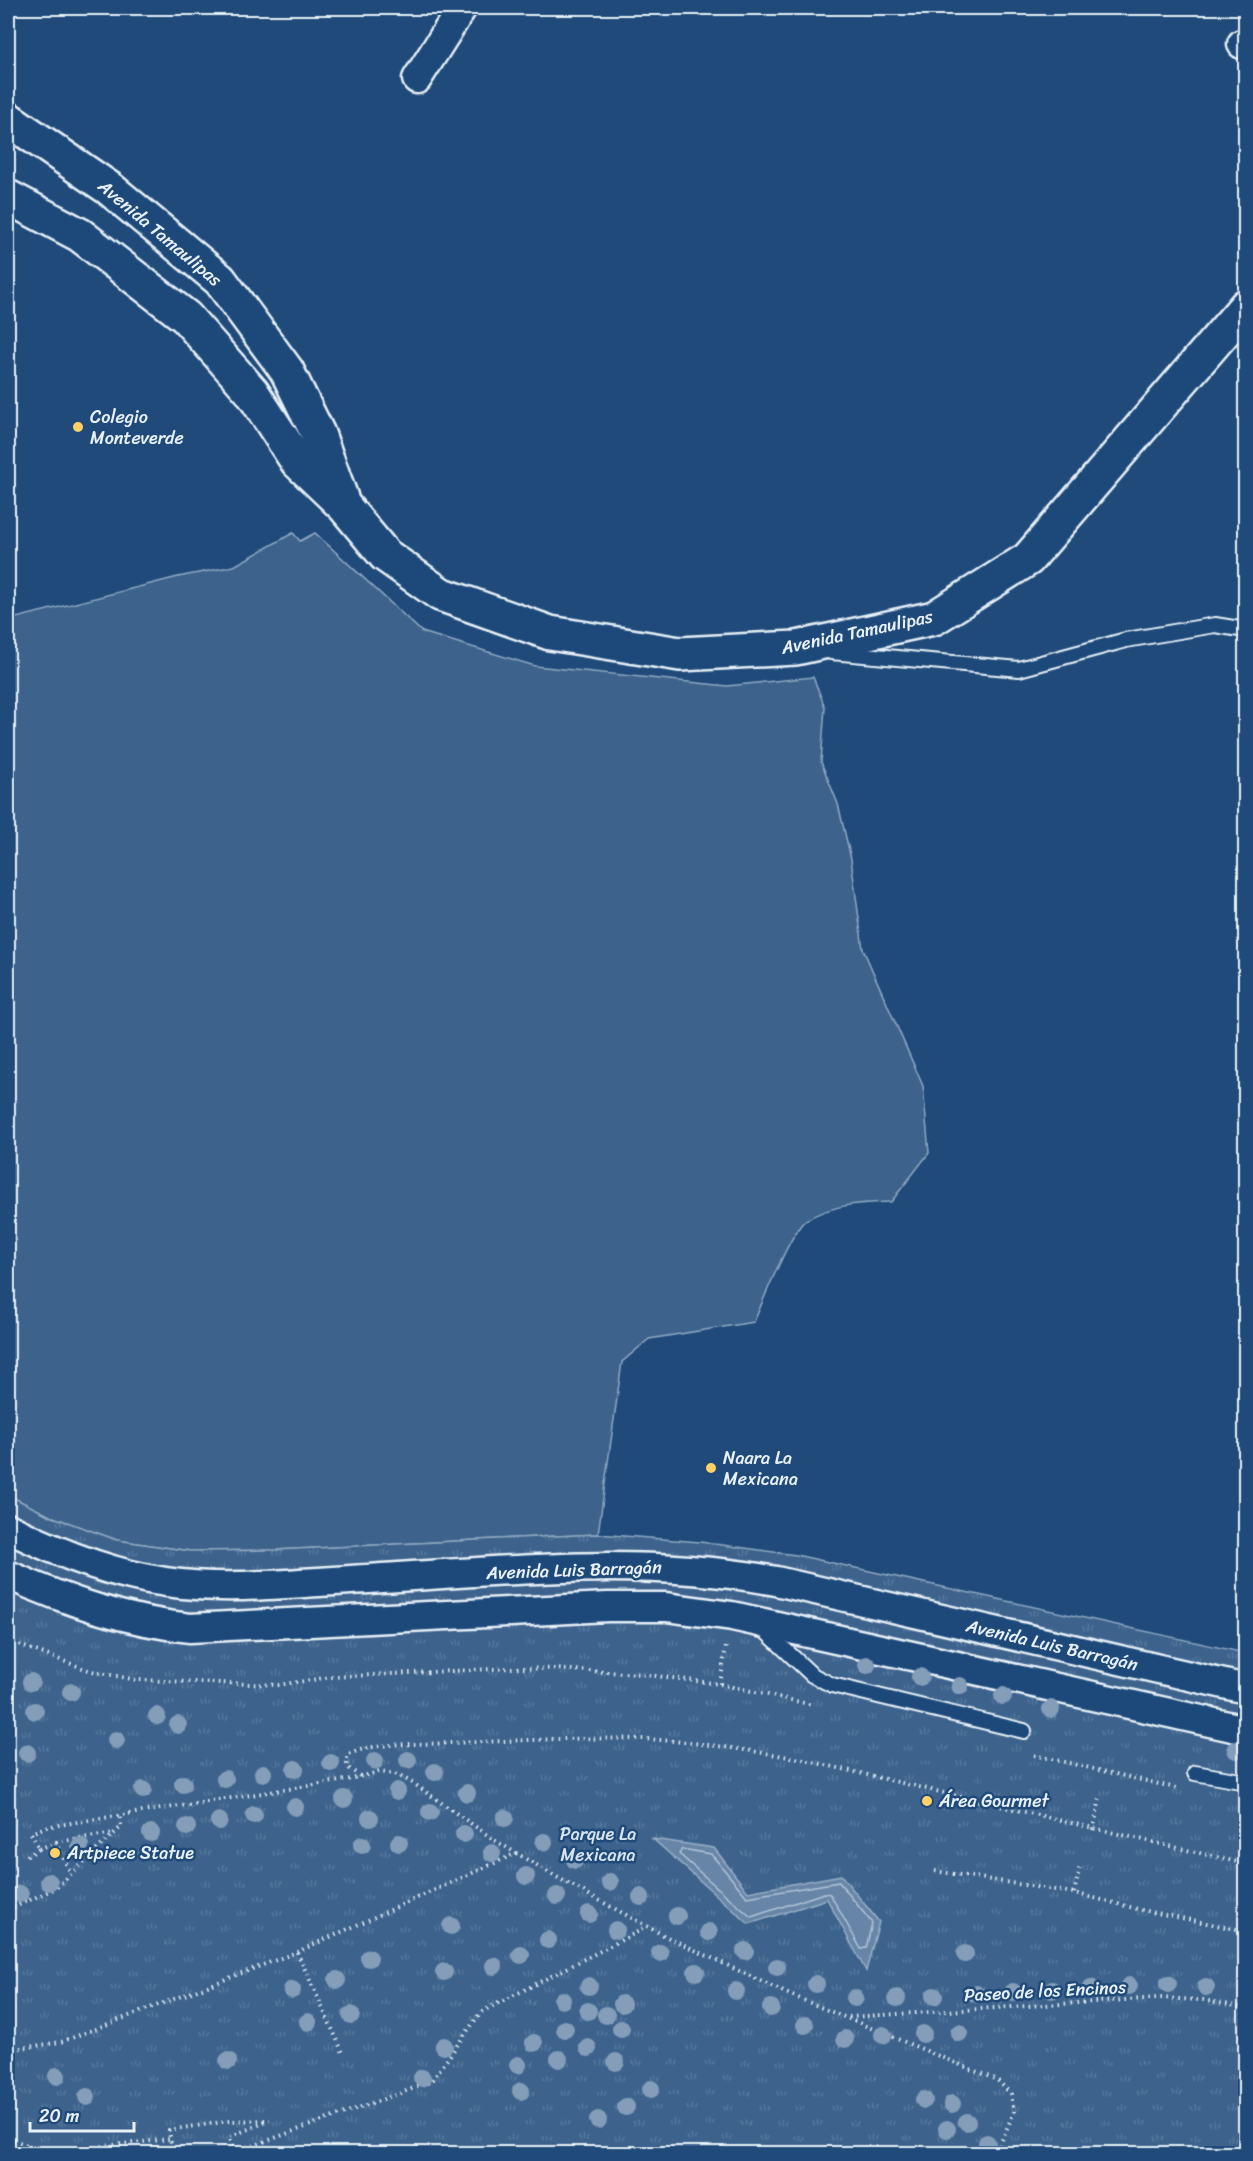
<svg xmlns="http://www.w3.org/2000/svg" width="1253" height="2161" font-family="Sriracha,sans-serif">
	<defs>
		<pattern id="park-tufts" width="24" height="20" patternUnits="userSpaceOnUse" patternTransform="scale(1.5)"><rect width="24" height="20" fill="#3c628c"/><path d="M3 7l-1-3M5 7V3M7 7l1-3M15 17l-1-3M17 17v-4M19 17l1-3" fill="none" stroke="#58799d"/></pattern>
	</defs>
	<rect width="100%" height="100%" fill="#1f4a7a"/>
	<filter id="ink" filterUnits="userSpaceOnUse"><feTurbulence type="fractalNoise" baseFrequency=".0167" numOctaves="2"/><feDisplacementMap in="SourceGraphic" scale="12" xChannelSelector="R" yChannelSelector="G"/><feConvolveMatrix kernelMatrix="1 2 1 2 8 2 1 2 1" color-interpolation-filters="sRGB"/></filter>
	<g filter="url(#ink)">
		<path fill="#3c628c" stroke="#92aac2" stroke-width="1.5" d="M293,533L300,541L315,533L422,632L535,666L727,686L813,677L825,707L821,762L838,804L851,859L863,949L923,1086L929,1153L891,1202C861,1203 833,1204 806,1220C792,1228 762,1303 754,1322L649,1339L622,1362L598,1534L275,1550L190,1551L117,1540L50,1516L8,1495V620L178,577L234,566Z"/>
		<path fill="url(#park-tufts)" stroke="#92aac2" stroke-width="1.5" d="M8,1495L50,1516L117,1540L190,1551L275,1550L598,1534L700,1542L796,1555L1245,1653V2153H8Z"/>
		<path fill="#6685a7" stroke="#9ab0c7" stroke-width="1.5" d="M653,1839L714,1848L748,1892L841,1875L879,1922L866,1971L827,1899L749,1924Z"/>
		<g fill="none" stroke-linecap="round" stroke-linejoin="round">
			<path stroke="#b4c6d8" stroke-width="1.5" d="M682,1849L711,1854L747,1897L839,1882L872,1923L866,1948L861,1949L830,1894L824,1893L751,1917L679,1854Z"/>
			<g stroke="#e8f1f8" stroke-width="18">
				<g id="lane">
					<path d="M831,652L1019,669L1126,640L1215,625L1246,630"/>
					<path d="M762,1628L812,1675L832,1685L1024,1731"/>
					<path d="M1195,1773L1246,1782"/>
				</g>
			</g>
			<g stroke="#e8f1f8" stroke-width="33">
				<g id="street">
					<path d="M1242,44H1246"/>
					<path d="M417,79L462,8"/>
					<path d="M8,1528C58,1553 110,1574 166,1582C227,1591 290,1583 351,1580C493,1572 635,1555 776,1581L1246,1689"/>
					<path d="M8,1575C67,1601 125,1621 190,1628L608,1607H666L732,1616L1246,1730"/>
				</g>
			</g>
			<g stroke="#e8f1f8" stroke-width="38">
				<g id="secondary">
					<path d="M8,119L110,189L220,280L287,371L318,434L341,498"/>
					<path d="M8,197L80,235L186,317L252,392L297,461L344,506L385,555L440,594L550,633L680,654L796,648L934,618L1028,559L1246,306"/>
				</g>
			</g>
			<g stroke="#e8f1f8" stroke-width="4" stroke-dasharray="1.5 4.5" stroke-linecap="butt">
				<path d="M8,1641L91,1671L137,1680L278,1685L331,1677L512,1668L555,1669L641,1674L720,1684L813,1705"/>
				<path d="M720,1684L726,1646"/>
				<path d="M1034,1755L1176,1788"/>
				<path d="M360,1776L347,1767V1755C376,1741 418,1745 450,1743C514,1741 578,1737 642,1739C693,1741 745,1750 796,1758L1246,1864"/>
				<path d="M1093,1830L1101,1795"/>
				<path d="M56,1842L114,1833"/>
				<path d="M39,1849L56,1842L71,1874"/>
				<path d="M27,1856L39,1849L31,1833L46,1827L346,1780L379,1772L395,1774L413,1783L496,1841L553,1875L661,1934L786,1993L997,2080L1011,2094L1014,2112L996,2154"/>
				<path d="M935,1871L1074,1893L1142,1910L1246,1931"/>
				<path d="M1074,1893L1080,1866"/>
				<path d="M8,1910L56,1888L121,1827L120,1816"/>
				<path d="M297,1952L344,2055"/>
				<path d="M849,2017L1159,1998L1203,2000L1246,2008"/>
				<path d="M8,2050L61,2042L297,1952L517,1853"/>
				<path d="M8,2138L49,2153"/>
				<path d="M48,2152L170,2139"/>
				<path d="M236,2152L229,2137L266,2122"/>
				<path d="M188,2154L172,2150L169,2130L229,2121L270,2120"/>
				<path d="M230,2154L431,2082L481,2012L647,1927"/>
			</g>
			<use href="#lane" stroke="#1f4a7a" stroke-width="14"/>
			<use href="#street" stroke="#1f4a7a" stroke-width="28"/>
			<use href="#secondary" stroke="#1f4a7a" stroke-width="33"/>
		</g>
		<g fill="#849eb9">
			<circle cx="867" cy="1665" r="9"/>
			<circle cx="920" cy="1677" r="9"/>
			<circle cx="31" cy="1682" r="9"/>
			<circle cx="960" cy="1686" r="9"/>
			<circle cx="71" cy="1692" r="9"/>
			<circle cx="1003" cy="1696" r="9"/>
			<circle cx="1051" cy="1709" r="9"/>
			<circle cx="35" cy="1711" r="9"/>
			<circle cx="157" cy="1716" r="9"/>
			<circle cx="178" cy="1725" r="9"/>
			<circle cx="116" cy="1740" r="9"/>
			<circle cx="1236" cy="1750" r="9"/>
			<circle cx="27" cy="1753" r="9"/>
			<circle cx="408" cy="1760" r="9"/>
			<circle cx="375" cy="1761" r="9"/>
			<circle cx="331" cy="1763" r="9"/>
			<circle cx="295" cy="1769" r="9"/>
			<circle cx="435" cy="1772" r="9"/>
			<circle cx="263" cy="1773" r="9"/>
			<circle cx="225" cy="1779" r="9"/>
			<circle cx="183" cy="1784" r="9"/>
			<circle cx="143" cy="1790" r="9"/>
			<circle cx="397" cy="1791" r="9"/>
			<circle cx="467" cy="1793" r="9"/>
			<circle cx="344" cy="1799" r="9"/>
			<circle cx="295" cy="1807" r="9"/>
			<circle cx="430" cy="1812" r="9"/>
			<circle cx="254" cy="1815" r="9"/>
			<circle cx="370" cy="1818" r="9"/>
			<circle cx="505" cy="1818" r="9"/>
			<circle cx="219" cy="1821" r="9"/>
			<circle cx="187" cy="1827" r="9"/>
			<circle cx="151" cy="1833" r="9"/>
			<circle cx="464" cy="1834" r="9"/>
			<circle cx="544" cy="1842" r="9"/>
			<circle cx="399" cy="1843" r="9"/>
			<circle cx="362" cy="1845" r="9"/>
			<circle cx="80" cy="1846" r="9"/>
			<circle cx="492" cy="1853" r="9"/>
			<circle cx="575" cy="1860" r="9"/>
			<circle cx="526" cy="1876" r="9"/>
			<circle cx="49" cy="1882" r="9"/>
			<circle cx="610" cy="1882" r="9"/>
			<circle cx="20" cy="1894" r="9"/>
			<circle cx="557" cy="1896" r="9"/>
			<circle cx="641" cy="1897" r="9"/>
			<circle cx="589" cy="1914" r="9"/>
			<circle cx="677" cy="1916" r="9"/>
			<circle cx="451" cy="1926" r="9"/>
			<circle cx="616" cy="1930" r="9"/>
			<circle cx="709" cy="1932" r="9"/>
			<circle cx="548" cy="1940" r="9"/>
			<circle cx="745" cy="1951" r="9"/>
			<circle cx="660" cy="1953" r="9"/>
			<circle cx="965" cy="1954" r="9"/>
			<circle cx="521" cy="1955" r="9"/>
			<circle cx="369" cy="1958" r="9"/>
			<circle cx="494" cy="1966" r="9"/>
			<circle cx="777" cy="1967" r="9"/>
			<circle cx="444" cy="1972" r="9"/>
			<circle cx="696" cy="1972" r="9"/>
			<circle cx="337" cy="1980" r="9"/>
			<circle cx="816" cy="1984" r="9"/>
			<circle cx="1168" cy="1984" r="9"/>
			<circle cx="589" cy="1986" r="9"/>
			<circle cx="1129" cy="1986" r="9"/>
			<circle cx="1206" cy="1987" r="9"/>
			<circle cx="1091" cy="1988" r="9"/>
			<circle cx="292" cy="1990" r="9"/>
			<circle cx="1052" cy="1990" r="9"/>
			<circle cx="736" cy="1991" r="9"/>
			<circle cx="1013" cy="1992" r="9"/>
			<circle cx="976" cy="1994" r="9"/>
			<circle cx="934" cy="1996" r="9"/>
			<circle cx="855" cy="1998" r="9"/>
			<circle cx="897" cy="1998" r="9"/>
			<circle cx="562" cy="2000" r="9"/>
			<circle cx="622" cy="2004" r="9"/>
			<circle cx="771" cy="2008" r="9"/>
			<circle cx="588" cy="2011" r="9"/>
			<circle cx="351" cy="2015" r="9"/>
			<circle cx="606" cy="2015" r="9"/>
			<circle cx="308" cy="2022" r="9"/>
			<circle cx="805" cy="2025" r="9"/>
			<circle cx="565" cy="2029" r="9"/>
			<circle cx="621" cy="2029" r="9"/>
			<circle cx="959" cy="2033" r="9"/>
			<circle cx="923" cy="2034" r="9"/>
			<circle cx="883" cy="2035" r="9"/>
			<circle cx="845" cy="2039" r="9"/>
			<circle cx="534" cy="2043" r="9"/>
			<circle cx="444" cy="2046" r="9"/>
			<circle cx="588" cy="2048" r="9"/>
			<circle cx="559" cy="2059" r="9"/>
			<circle cx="228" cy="2061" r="9"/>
			<circle cx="616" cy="2062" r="9"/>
			<circle cx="518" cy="2065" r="9"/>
			<circle cx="57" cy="2076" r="9"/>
			<circle cx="422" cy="2078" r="9"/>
			<circle cx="651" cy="2089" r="9"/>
			<circle cx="521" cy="2091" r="9"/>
			<circle cx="87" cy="2097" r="9"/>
			<circle cx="924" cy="2100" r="9"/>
			<circle cx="952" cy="2104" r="9"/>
			<circle cx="626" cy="2107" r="9"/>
			<circle cx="598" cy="2120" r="9"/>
			<circle cx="967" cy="2122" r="9"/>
			<circle cx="947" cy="2129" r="9"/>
			<circle cx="987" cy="2143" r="9"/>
		</g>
	</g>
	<g fill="#ffd166" stroke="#1f4a7a" stroke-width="2">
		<circle cx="78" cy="427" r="6"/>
		<circle cx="711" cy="1468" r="6"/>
		<circle cx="927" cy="1801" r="6"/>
		<circle cx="55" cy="1853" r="6"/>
	</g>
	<g text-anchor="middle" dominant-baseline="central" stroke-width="5" stroke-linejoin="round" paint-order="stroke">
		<g font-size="18" fill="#e8f1f8" stroke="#1f4a7a">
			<text transform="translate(160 233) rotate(40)">Avenida Tamaulipas</text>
			<text transform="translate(857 632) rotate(-12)">Avenida Tamaulipas</text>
			<text transform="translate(574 1570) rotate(-2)">Avenida Luis Barragán</text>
			<text transform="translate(1052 1645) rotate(13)">Avenida Luis Barragán</text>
			<text transform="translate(1045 1991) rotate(-3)">Paseo de los Encinos</text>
		</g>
		<g font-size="18" fill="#e8f1f8" stroke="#1f4a7a" text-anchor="start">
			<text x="90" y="417">Colegio<tspan x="90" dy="21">Monteverde</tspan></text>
			<text x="723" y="1458">Naara La<tspan x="723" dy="21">Mexicana</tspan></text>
			<text x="939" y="1801">Área Gourmet</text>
			<text x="67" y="1853">Artpiece Statue</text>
		</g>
		<g font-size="18" fill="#d7e3ed" stroke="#1f4a7a">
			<text x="598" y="1834">Parque La<tspan x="598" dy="21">Mexicana</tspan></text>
		</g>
	</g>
	<rect width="1253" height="2161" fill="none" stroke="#1f4a7a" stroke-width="30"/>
	<rect x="15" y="15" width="1223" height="2131" fill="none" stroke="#e8f1f8" stroke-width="2" filter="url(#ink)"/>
	<path d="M30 2122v9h104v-9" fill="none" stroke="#e8f1f8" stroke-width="3"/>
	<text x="39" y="2122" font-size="18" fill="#e8f1f8" stroke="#1f4a7a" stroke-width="4.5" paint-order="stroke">20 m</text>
</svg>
